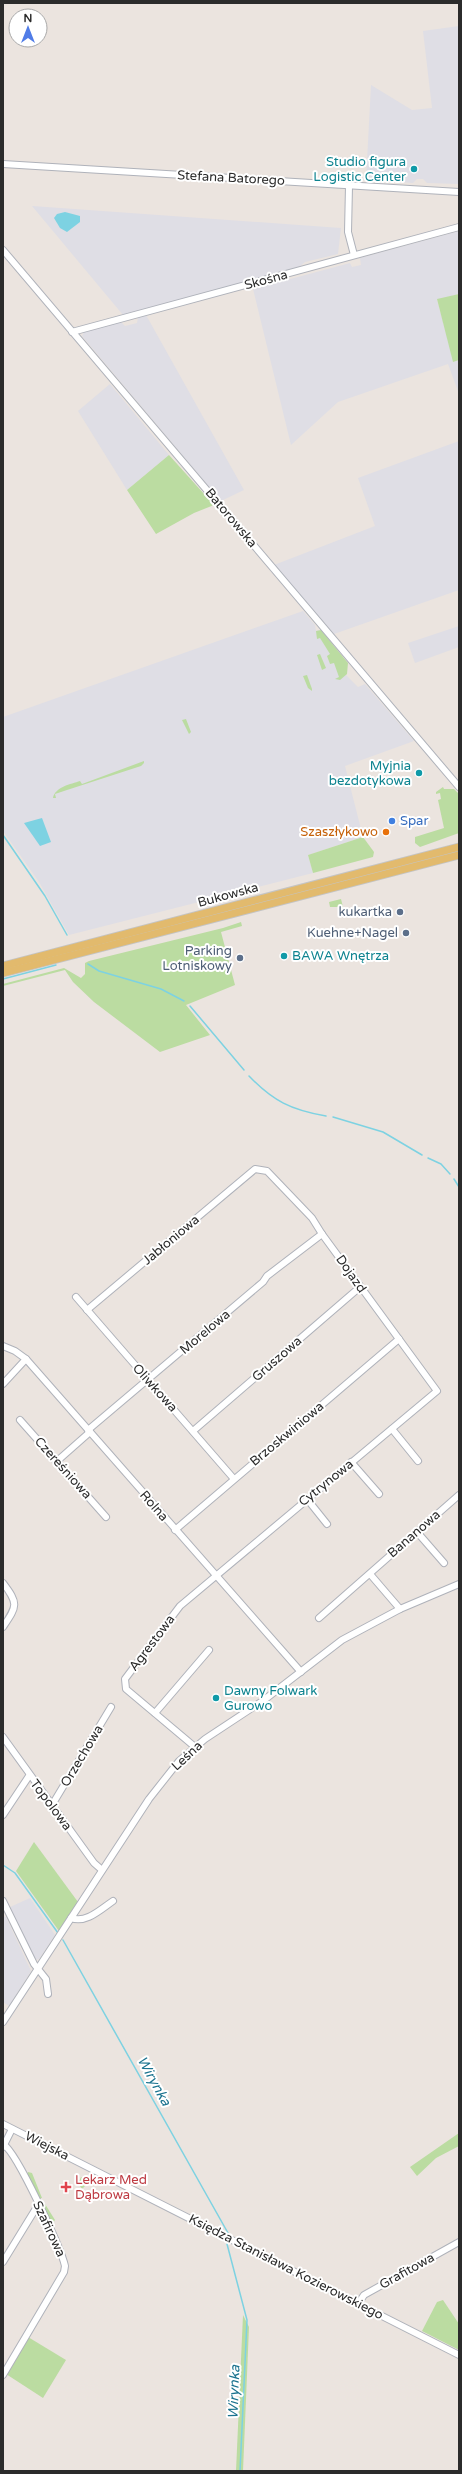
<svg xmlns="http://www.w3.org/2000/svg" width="462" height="2474" font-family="'Varela Round',sans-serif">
	<rect width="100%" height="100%" fill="#ebe4df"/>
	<g fill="#dfdee5">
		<path d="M459,26V184L427,183L423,179H417L413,183L387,181L383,177H377L373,181L366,180L371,85L412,110L432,108L423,31Z"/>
		<path d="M32,206L341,228L338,254L305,262L297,269L123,315Z"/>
		<path d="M459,231V294L437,300L454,361L459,360V394L448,364L338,402L291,445L253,289L350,263L352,267L361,265L360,258Z"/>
		<path d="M146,315L244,490L221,501L82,336L84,332L121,322L125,326L137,323L138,317Z"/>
		<path d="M110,384L169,455L127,490L78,411Z"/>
		<path d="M459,441V590L334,634L274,565L375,526L358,478Z"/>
		<path d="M303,611L315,625L316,631L319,630L346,675L358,687L365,684L414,741L345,766L363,837L308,855L313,873L69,935L39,882L3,831V717Z"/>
		<path d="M459,626V647L415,663L408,643Z"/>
		<path d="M30,1898L55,1935L39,1959L35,1960L10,1907Z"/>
		<path d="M3,1916L6,1917L31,1971L9,2006L3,2002Z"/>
	</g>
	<g fill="#bbdca1">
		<path d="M459,294V360L453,362L437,299Z"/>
		<path d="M169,455L214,505L194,513L156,534L127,490Z"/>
		<path d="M321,630L348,663L347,674L340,680L335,679L339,677L334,663L330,664L327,656L330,654L320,638L317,639L316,631Z"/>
		<path d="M320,654L326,668L322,670L317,655Z"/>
		<path d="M307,675L312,689V691L308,688L303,676Z"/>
		<path d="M186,719L191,732L189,734L182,720Z"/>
		<path d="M144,761V763L141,766L67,790L55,794L56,798H53C55,787 71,784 80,781L82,784Z"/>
		<path d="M443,787L444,789H454L459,794V833L420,847L415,843V837L444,828L438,800L441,799L440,793L436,794V792Z"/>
		<path d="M363,837L374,852L373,857L313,873L308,855Z"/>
		<path d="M341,899L343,907H330L329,902Z"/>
		<path d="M241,922L242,926L221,932L235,985L186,1005L210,1035L160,1052L94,1002L73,982L65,970L3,986V984L64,968L81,978L85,974V963L89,961L223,928Z"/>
		<path d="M34,1842L78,1902L59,1931L16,1871Z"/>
		<path d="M459,2133V2146L436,2158L417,2176L410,2167Z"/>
		<path d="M28,2172L32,2173L42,2198H38L27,2175Z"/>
		<path d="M81,2177L87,2180L86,2182H89L82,2189L78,2183Z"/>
		<path d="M45,2204L55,2220L53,2223H50L43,2205Z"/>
		<path d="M443,2300L459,2324V2350L422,2331L437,2302Z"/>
		<path d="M243,2315L249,2327L243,2471H236Z"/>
		<path d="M28,2337L66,2360L43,2398L6,2374Z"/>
	</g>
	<g fill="#7dd2e2">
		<path d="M65,212L80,216V222L67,232L60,228L54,218L57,214Z"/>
		<path d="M42,818L51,842L40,846L24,823Z"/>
	</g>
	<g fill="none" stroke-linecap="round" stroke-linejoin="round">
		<g stroke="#7dd2e2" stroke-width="1.5">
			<path d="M3,835L45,896L67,935"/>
			<path d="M88,964L99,971L161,989L184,1001"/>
			<path d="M3,979L56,965"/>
			<path d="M190,1006L244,1070"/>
			<path d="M249,1076C273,1101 291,1110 326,1116"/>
			<path d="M333,1117L383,1132L422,1155"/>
			<path d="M428,1158L441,1164L450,1174"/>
			<path d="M454,1179L459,1187"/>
			<path d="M3,1865L15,1873L58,1933"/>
			<path d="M63,1940L228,2233"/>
			<path d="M227,2244L247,2320L240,2471"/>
		</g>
		<g stroke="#afb2ba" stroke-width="8">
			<g id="minor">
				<path d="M3,164L459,192"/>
				<path d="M349,186L348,232L354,255"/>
				<path d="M3,250L459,787"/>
				<path d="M72,332L459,227"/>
				<path d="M76,1297L234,1479"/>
				<path d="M87,1310L255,1169L267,1171L312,1218L322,1234L437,1391L180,1606L125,1679L126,1689L195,1747"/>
				<path d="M3,1346L15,1351L26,1359L301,1672"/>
				<path d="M3,1384L26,1359"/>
				<path d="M20,1420L106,1517"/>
				<path d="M392,1429L418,1461"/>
				<path d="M88,1430L263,1282L267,1276L322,1234"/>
				<path d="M193,1431L360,1287"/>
				<path d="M56,1462L90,1432"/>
				<path d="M351,1462L379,1494"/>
				<path d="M307,1499L327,1524"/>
				<path d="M175,1530L399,1339"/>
				<path d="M417,1532L444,1563"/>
				<path d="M370,1574L400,1609"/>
				<path d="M3,1583C19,1604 17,1606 3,1627"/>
				<path d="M319,1618L459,1495"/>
				<path d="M155,1713L209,1650"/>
				<path d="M3,1737L94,1863L102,1870"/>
				<path d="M52,1805L111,1707"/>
				<path d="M3,1815L29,1776"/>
				<path d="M3,1901L34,1964L46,1979L48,1994"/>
				<path d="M71,1918C86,1924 101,1909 113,1901"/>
				<path d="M3,2022L149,1799L179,1761L205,1739L264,1700L342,1640L400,1609L459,1584"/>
				<path d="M3,2124L459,2355"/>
				<path d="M3,2147L12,2129"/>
				<path d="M3,2262L38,2205"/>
				<path d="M358,2304L364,2295L459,2242"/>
				<path d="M3,2375L64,2272L65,2266C61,2248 17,2153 4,2145"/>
			</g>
		</g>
		<g stroke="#c4c4c4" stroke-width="9">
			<g id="major">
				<path d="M3,966L459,847"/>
				<path d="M3,973L459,855"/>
			</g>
		</g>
		<use href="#minor" stroke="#fff" stroke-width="6"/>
		<use href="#major" stroke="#e2ba6d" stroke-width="7"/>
	</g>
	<g fill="#0f9aa8" stroke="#fff" stroke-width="1.5">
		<circle cx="414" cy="169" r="4"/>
		<circle cx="419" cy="773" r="4"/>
		<circle cx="284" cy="956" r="4"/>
		<circle cx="216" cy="1698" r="4"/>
	</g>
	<circle fill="#3f7fe0" stroke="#fff" stroke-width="1.5" cx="392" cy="821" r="4"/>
	<circle fill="#e8710a" stroke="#fff" stroke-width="1.5" cx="386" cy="832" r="4"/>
	<g fill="#5c6f8a" stroke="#fff" stroke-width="1.5">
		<circle cx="400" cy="912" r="4"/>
		<circle cx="406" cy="933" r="4"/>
		<circle cx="240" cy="958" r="4"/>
	</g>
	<path fill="#e0444e" stroke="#fff" stroke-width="1.5" d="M64 2181h4v4h4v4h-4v4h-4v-4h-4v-4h4z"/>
	<g text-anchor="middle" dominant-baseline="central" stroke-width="4" stroke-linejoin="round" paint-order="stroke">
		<g font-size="13" fill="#0d838f" stroke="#fff" text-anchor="end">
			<text x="406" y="162">Studio figura<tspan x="406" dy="15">Logistic Center</tspan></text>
			<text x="411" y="766">Myjnia<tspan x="411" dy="15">bezdotykowa</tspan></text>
			<text x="292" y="956" text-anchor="start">BAWA Wnętrza</text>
			<text x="224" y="1691" text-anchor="start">Dawny Folwark<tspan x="224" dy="15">Gurowo</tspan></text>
		</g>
		<g font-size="13" fill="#2b2b2b" stroke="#fff">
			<text transform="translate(231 178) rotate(3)">Stefana Batorego</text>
			<text transform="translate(266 280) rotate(-15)">Skośna</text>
			<text transform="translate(231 518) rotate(50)">Batorowska</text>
			<text transform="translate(228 895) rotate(-15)">Bukowska</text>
			<text transform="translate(171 1240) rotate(-40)">Jabłoniowa</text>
			<text transform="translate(351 1274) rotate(55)">Dojazd</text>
			<text transform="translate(205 1332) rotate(-40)">Morelowa</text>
			<text transform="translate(277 1359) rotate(-41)">Gruszowa</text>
			<text transform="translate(155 1388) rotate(48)">Oliwkowa</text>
			<text transform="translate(287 1434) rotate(-40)">Brzoskwiniowa</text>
			<text transform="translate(63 1468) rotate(48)">Czereśniowa</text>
			<text transform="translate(326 1483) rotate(-39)">Cytrynowa</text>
			<text transform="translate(154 1506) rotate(49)">Rolna</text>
			<text transform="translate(414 1534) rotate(-41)">Bananowa</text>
			<text transform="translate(152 1643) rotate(-53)">Agrestowa</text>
			<text transform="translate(82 1756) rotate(-59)">Orzechowa</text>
			<text transform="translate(187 1756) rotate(-43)">Leśna</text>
			<text transform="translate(51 1805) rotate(53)">Topolowa</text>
			<text transform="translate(47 2146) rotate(27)">Wiejska</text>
			<text transform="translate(49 2229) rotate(65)">Szafirowa</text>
			<text transform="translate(286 2267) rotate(27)">Księdza Stanisława Kozierowskiego</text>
			<text transform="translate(407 2271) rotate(-29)">Grafitowa</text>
		</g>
		<g font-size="13" fill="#366cbe" stroke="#fff" text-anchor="start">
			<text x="400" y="821">Spar</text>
		</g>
		<g font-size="13" fill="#c56008" stroke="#fff" text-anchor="end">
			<text x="378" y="832">Szaszłykowo</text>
		</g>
		<g font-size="13" fill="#4e5e75" stroke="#fff" text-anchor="end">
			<text x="392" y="912">kukartka</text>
			<text x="398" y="933">Kuehne+Nagel</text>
			<text x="232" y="951">Parking<tspan x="232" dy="15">Lotniskowy</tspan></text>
		</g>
		<g font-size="13" fill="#be3a42" stroke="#fff" text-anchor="start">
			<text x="75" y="2180">Lekarz Med<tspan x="75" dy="15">Dąbrowa</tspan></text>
		</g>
		<g font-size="14" font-style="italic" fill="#1b738f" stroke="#fff">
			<text transform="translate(154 2081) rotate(61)">Wirynka</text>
			<text transform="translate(234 2392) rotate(-88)">Wirynka</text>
		</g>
	</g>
	<rect width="462" height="2474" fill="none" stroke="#2b2b2b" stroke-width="8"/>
	<g transform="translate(28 28)"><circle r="19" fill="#ffffff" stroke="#aaaaaa"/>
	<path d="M0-3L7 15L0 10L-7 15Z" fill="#507ce7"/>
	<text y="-6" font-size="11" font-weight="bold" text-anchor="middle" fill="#2b2b2b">N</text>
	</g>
</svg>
